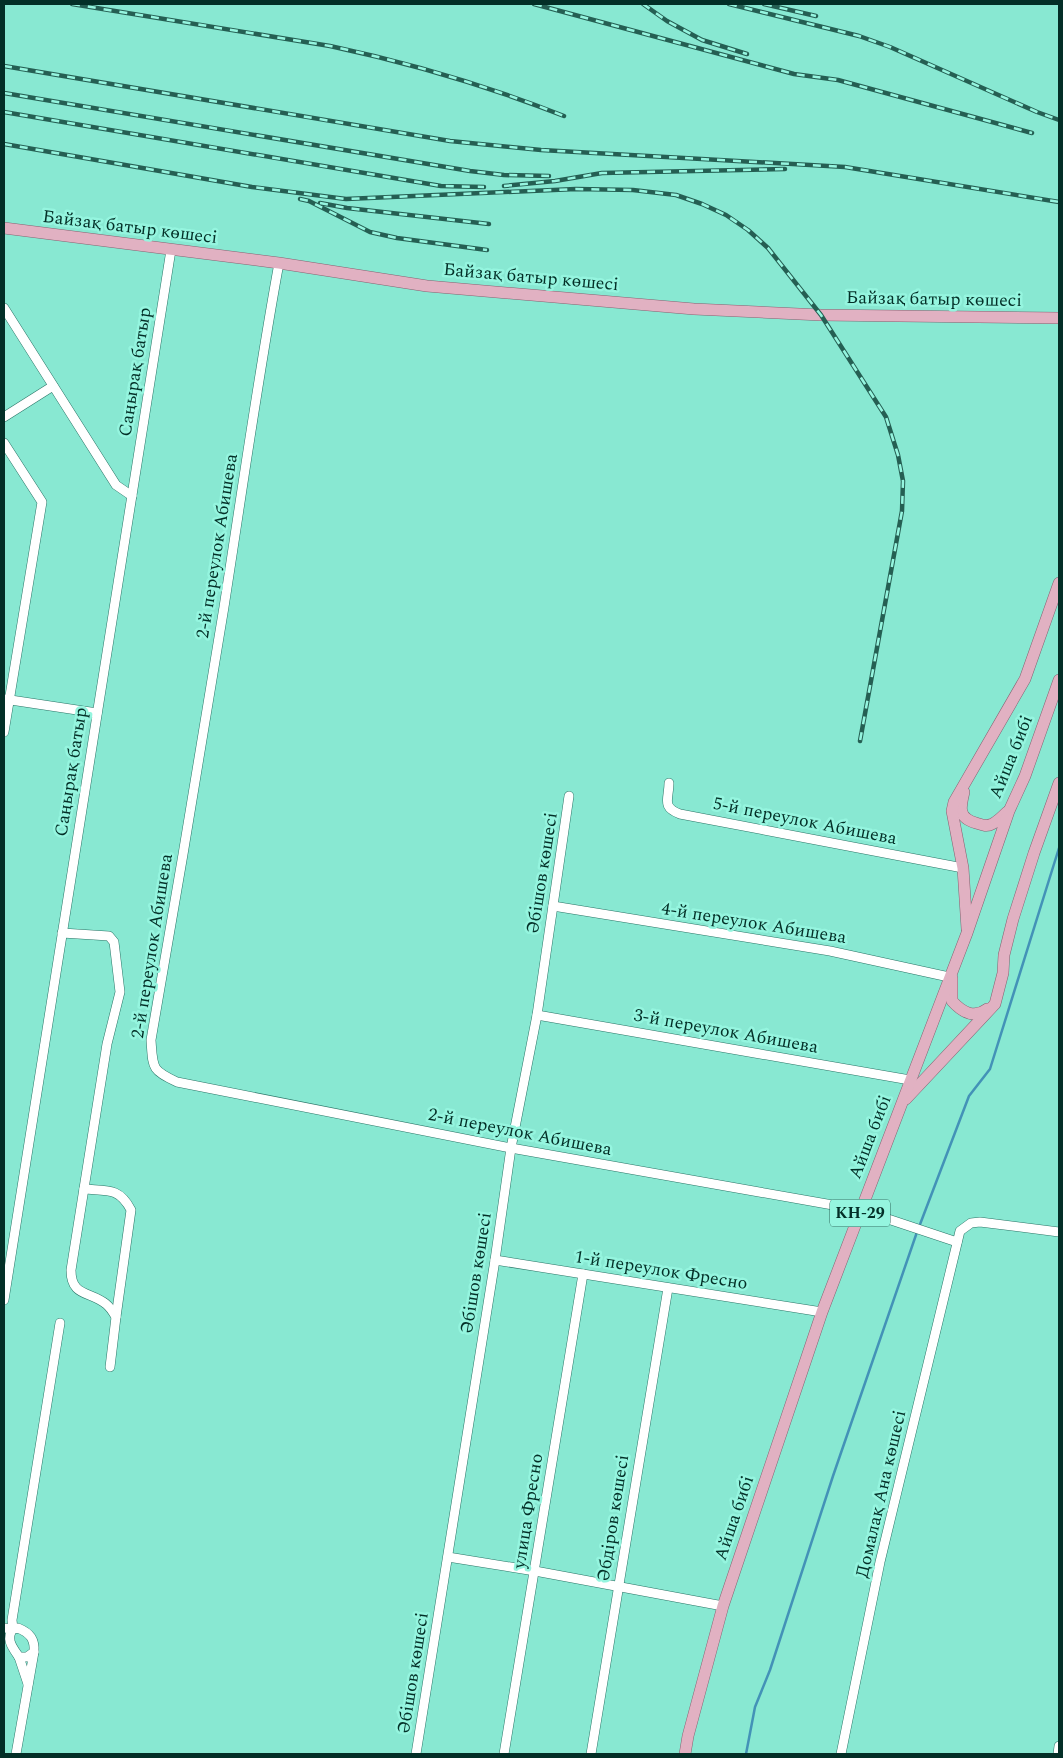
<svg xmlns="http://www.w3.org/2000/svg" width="1063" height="1758" font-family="Spectral,serif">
	<rect width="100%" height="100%" fill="#88e8d2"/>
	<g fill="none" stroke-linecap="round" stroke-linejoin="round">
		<g stroke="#4392b7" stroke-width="2.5">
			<path d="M919,1227L969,1096L990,1069L1059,848"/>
			<path d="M746,1754L755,1707L770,1670L833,1476L917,1232"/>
		</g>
		<g stroke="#2a7567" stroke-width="10">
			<g id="minor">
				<path d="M279,263C258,377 242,492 224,607C201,751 176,896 151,1040C153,1068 151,1070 177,1082L511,1148L861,1210L957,1242"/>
				<path d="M4,308L116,485L132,496"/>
				<path d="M4,417L53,386"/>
				<path d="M4,443L42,502L4,732"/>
				<path d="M4,699L97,713"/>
				<path d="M669,783C669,799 661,807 680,814L963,868"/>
				<path d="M553,906L830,951L949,977"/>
				<path d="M62,933L109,936L114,942L120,992L107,1044L71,1270C71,1297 90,1291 106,1304C110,1307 113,1312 116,1317L110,1367"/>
				<path d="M537,1015L910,1080"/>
				<path d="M84,1189C107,1191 119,1187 131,1210L116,1317"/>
				<path d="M495,1260L822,1312"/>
				<path d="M4,1300L171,250"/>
				<path d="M448,1557L535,1571L723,1606"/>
				<path d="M4,1628L13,1629L12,1620L60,1323"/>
				<path d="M18,1628C30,1633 35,1639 34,1652L27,1657H19C13,1648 5,1639 13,1629Z"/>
				<path d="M19,1657L28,1684"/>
				<path d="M16,1754L34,1652"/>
				<path d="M416,1754L495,1260L511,1148L537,1015L569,796"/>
				<path d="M504,1754L583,1274"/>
				<path d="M591,1754L668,1288"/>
				<path d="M841,1754L880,1562L960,1231L971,1223L980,1222L1059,1232"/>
				<path d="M1058,1754L1059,1746"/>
			</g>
		</g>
		<g stroke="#866271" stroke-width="12">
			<g id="major">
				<path d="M4,228L279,263L427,286L694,309L821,315L1059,318"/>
				<path d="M964,792C960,808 958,818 976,823C982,825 987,827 992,824C997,822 1003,816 1007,812"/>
				<path d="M967,929L963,868L952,811L954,802L1025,679L1059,583"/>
				<path d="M952,978V1001C962,1012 974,1019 987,1009"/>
				<path d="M906,1099L995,1004L1003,973L1004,955L1013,919L1034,853L1059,783"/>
				<path d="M685,1754L688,1736L723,1606L822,1312L967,933L1009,811L1025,776L1059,680"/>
			</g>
		</g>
		<use href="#minor" stroke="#fff" stroke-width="9"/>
		<use href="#major" stroke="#e1b1c2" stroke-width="11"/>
		<g stroke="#255f53" stroke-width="4.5">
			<g id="rail">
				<path d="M72,4L330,46C410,63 488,86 564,116"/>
				<path d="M534,4L794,74L838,80L1032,133"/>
				<path d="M643,4L667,21L702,40L747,54"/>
				<path d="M729,4L859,36L890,47L1037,112L1059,120"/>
				<path d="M764,4L816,16"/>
				<path d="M4,66L450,141L541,150L845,167L1059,202"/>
				<path d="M4,93L470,171L504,175L549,176"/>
				<path d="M4,112L441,186L484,187"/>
				<path d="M4,144L252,187L346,199L576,189L633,190L676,195L702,204L726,215L748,230L768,248L821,315L886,417L898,455L903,481L902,511L860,741"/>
				<path d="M504,186L555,181L602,173L785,169"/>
				<path d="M300,199L309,201L370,232L397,238L487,250"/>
				<path d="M320,203L347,208L489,224"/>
			</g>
		</g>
		<use href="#rail" stroke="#95f5df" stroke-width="2.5" stroke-dasharray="8" stroke-linecap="butt"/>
	</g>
	<g text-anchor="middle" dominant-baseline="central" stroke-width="5" stroke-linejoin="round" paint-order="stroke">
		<rect fill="#95f5df" stroke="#2f6a5e" stroke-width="1" x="830" y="1199.5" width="60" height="27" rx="4"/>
		<g font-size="16" font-weight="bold" fill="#032f27">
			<text x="860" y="1213">КН-29</text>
		</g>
		<g font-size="18" fill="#032f27" stroke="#95f5df">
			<text transform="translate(130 227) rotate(7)">Байзақ батыр көшесі</text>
			<text transform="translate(531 277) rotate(5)">Байзақ батыр көшесі</text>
			<text transform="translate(934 299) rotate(1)">Байзақ батыр көшесі</text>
			<text transform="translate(135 372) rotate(-81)">Саңырақ батыр</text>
			<text transform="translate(217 546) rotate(-81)">2-й переулок Абишева</text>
			<text transform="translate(1011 757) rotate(-68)">Айша бибі</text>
			<text transform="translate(71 772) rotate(-81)">Саңырақ батыр</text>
			<text transform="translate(805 821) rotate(11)">5-й переулок Абишева</text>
			<text transform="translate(542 873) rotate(-81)">Әбішов көшесі</text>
			<text transform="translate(754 923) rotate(9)">4-й переулок Абишева</text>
			<text transform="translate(152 946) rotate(-81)">2-й переулок Абишева</text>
			<text transform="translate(726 1031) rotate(10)">3-й переулок Абишева</text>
			<text transform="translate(520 1132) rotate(11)">2-й переулок Абишева</text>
			<text transform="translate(870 1137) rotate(-69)">Айша бибі</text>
			<text transform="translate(661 1270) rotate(9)">1-й переулок Фресно</text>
			<text transform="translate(476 1273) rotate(-81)">Әбішов көшесі</text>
			<text transform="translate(881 1494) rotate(-77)">Домалақ Ана көшесі</text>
			<text transform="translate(528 1511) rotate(-81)">улица Фресно</text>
			<text transform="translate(613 1518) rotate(-81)">Әбдіров көшесі</text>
			<text transform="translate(734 1518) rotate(-71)">Айша бибі</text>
			<text transform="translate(413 1673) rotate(-81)">Әбішов көшесі</text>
		</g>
	</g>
	<rect width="1063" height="1758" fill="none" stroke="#032f27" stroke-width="10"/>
</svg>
